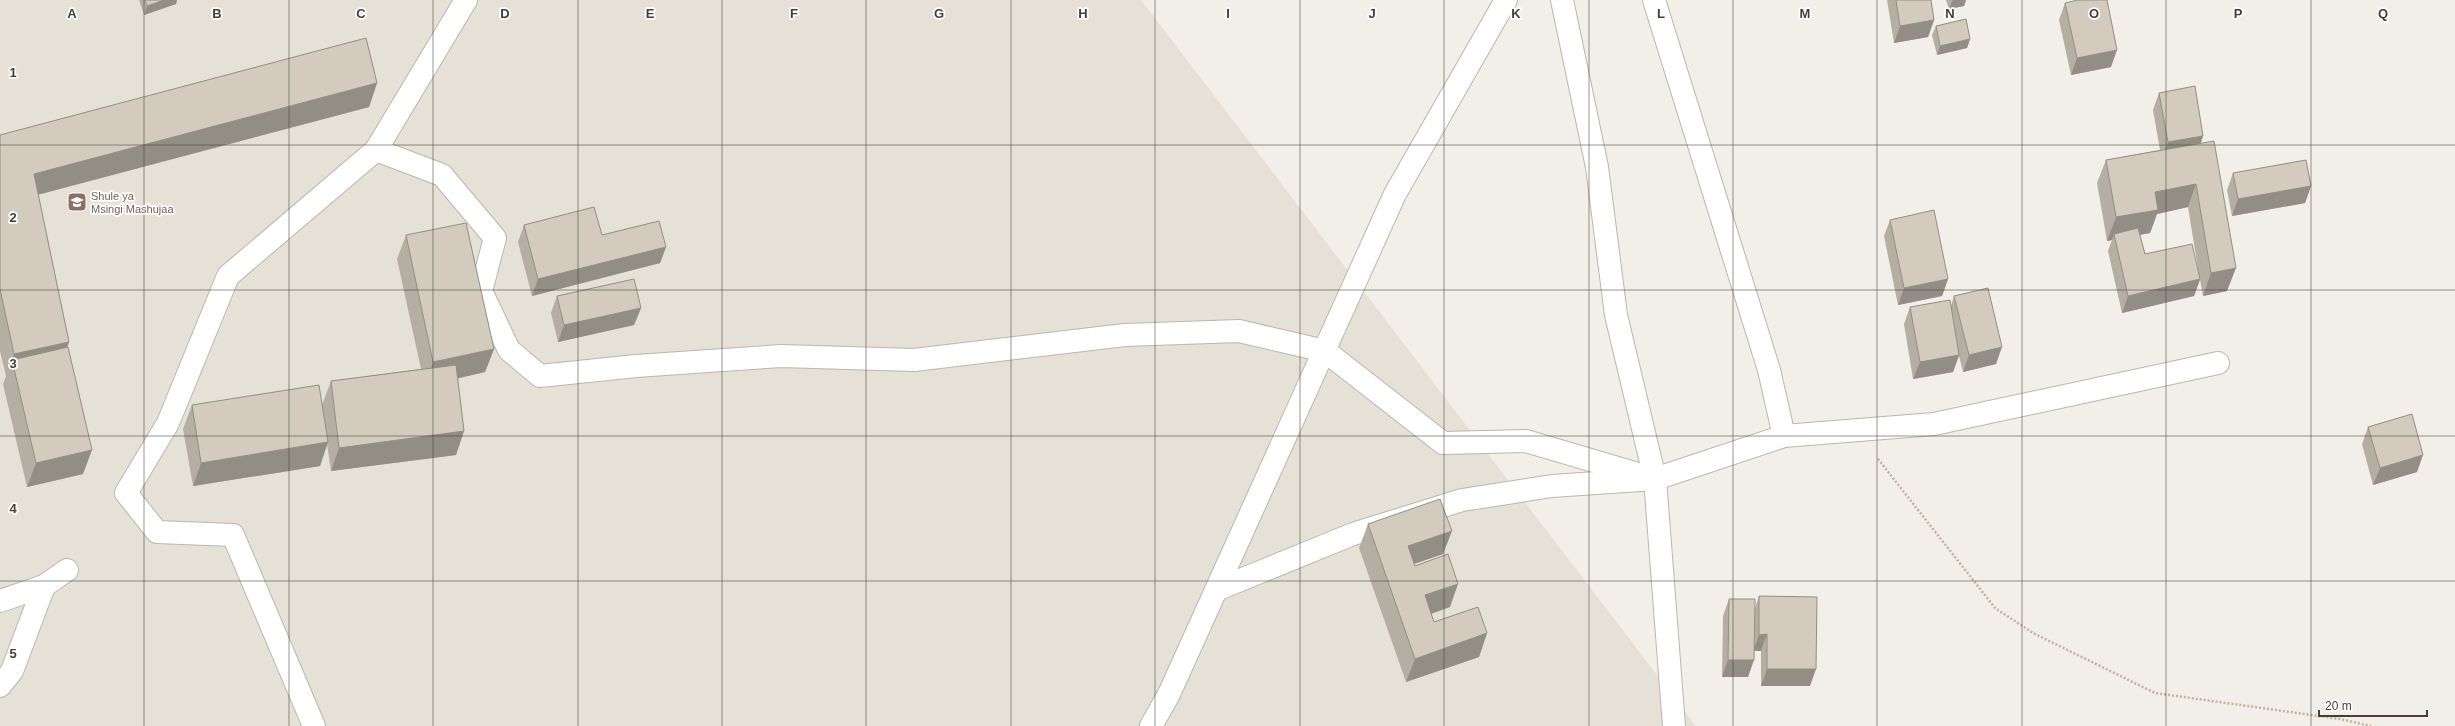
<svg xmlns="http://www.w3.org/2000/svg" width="2455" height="726" font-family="Helvetica,sans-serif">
	<rect width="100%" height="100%" fill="#f1efe7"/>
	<path fill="#e5e1d6" d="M0,0H1141L1696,726H0Z"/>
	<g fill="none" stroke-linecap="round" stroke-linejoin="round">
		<g stroke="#bcb7ab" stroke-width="24">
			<g id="street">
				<path d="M1562,0L1597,167L1616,315L1655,479L1674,726"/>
				<path d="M1654,0L1769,370L1784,436"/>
				<path d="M376,150L442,175L495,238L481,291L509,350L540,376L636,366L781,356L914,360L1125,335L1239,331L1325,351L1443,443L1526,441L1655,479"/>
				<path d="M1216,590L1353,534L1462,500L1552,486L1655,479L1784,436L1934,424L2218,363"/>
				<path d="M0,601L44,586L67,570"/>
				<path d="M0,686L12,671L44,586"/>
				<path d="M314,726L233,535L157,532L126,493L168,423L228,276L376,150L466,0"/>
				<path d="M1151,726L1169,694L1395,194L1506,0"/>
			</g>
		</g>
		<path stroke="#bcb49e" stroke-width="2.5" stroke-dasharray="2 2" stroke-linecap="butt" d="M1878,459L1995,608L2033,633L2155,693L2340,719L2371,726"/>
		<use href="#street" stroke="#fff" stroke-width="22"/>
	</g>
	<g fill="#b5afa3" fill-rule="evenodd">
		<path d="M139,0H177L176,4L144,15Z"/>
		<path d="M1887,0H1931L1934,20L1928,37L1894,43Z"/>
		<path d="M1946,0H1966L1964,6L1949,9Z"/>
		<path d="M2065,3L2111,67L2071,75L2059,20Z"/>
		<path d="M1936,26L1970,39L1967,48L1937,55L1932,35Z"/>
		<path d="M377,83L369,107L38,194L69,342L67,347L83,474L27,487L3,384L6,376L0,351V135Z"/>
		<path d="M2159,93L2203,136L2201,143L2227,291L2203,296L2200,280L2194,296L2122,313L2108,251L2112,240L2107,241L2097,183L2106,160L2160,150L2153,110ZM2188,207L2198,269L2145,254L2140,235L2150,233L2157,214Z"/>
		<path d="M2233,173L2311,186L2305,203L2232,216L2227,190Z"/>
		<path d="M1890,220L1948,279L1942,296L1898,305L1884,236Z"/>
		<path d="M524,225L602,235L666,247L660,263L532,296L518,242Z"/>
		<path d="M406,235L494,349L485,372L458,378L464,431L456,455L331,471L327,444L320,466L193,486L183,429L192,405H322L331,381L421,369L397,259Z"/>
		<path d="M557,296L641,308L634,325L558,342L551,313Z"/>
		<path d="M1954,296L1996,364L1963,372L1959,356L1953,372L1913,379L1904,324L1910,307L1951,306Z"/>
		<path d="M2368,427L2417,472L2373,485L2362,444Z"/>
		<path d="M1368,524L1443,554L1414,564L1415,566L1450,607L1431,613L1434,622L1487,633L1479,657L1406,682L1359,548Z"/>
		<path d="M1759,596L1810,686H1761V651H1754L1748,677H1722L1723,616L1729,599L1755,608Z"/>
	</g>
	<g fill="#938e85">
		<path d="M164,0H177L176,4L144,15L147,6Z"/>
		<path d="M1954,0H1966L1964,6L1949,9L1952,1Z"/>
		<path d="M1934,20L1928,37L1894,43L1900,26Z"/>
		<path d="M1970,39L1967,48L1937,55L1940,46Z"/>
		<path d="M2117,50L2111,67L2071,75L2077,58Z"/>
		<path d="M377,83L369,107L26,198L34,174Z"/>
		<path d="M2203,136L2197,153L2162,159L2168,142Z"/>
		<path d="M2196,184L2188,207L2157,214L2150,233L2115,239L2114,234L2112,240L2107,241L2116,217L2155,192Z"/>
		<path d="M2311,186L2305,203L2232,216L2238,199Z"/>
		<path d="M666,247L660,263L532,296L538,279Z"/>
		<path d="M2236,268L2227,291L2203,296L2211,273Z"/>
		<path d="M1948,279L1942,296L1898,305L1904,288Z"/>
		<path d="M2200,279L2194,296L2122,313L2128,296Z"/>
		<path d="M641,308L634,325L558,342L564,325Z"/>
		<path d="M69,342L61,366L12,361L14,354Z"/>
		<path d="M2002,347L1996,364L1963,372L1969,355Z"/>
		<path d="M494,349L485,372L425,386L433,362Z"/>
		<path d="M1959,355L1953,372L1913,379L1920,362Z"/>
		<path d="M464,431L456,455L331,471L339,448Z"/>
		<path d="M328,442L320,466L193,486L201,463Z"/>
		<path d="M92,450L83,474L27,487L36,463Z"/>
		<path d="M2423,455L2417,472L2373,485L2380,468Z"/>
		<path d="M1452,531L1443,554L1399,569L1408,546Z"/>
		<path d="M1458,584L1450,607L1417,619L1425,595Z"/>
		<path d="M1487,633L1479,657L1406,682L1415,659Z"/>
		<path d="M1767,634L1761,651H1753L1759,635Z"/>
		<path d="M1728,660H1754L1748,677H1722Z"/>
		<path d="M1767,669H1816L1810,686H1761Z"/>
	</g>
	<g fill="#d2cbbe" stroke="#938e85">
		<path d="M145,0H164L147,6Z"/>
		<path d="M1896,0H1931L1934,20L1900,26Z"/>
		<path d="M2078,0H2107L2117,50L2077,58L2065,3Z"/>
		<path d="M1966,19L1970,39L1940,46L1936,26Z"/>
		<path d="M366,38L377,83L34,174L69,342L14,354L0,289V135Z"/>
		<path d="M2195,86L2203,136L2168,142L2159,93Z"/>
		<path d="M2214,141L2236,268L2211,273L2196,184L2155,192L2158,210L2116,217L2106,160Z"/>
		<path d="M2306,160L2311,186L2238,199L2233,173Z"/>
		<path d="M594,207L602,235L659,221L666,247L538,279L524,225Z"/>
		<path d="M1934,210L1948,279L1904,288L1890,220Z"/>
		<path d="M466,223L494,349L433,362L406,235Z"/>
		<path d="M2138,228L2145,254L2192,244L2200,279L2128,296L2114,234Z"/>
		<path d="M634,279L641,308L564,325L557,296Z"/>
		<path d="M1988,288L2002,347L1969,355L1954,296Z"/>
		<path d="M1950,300L1959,355L1920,362L1910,307Z"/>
		<path d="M68,347L92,450L36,463L12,360Z"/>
		<path d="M456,365L464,431L339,448L331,381Z"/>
		<path d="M319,385L328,442L201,463L192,405Z"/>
		<path d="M2412,414L2423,455L2380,468L2368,427Z"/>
		<path d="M1440,499L1452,531L1408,546L1415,566L1448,554L1458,584L1425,595L1434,622L1478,607L1487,633L1415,659L1368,524Z"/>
		<path d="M1759,596L1817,597L1816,669H1767V634L1759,635Z"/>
		<path d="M1729,599H1755L1754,660H1728Z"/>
	</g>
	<path fill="none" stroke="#444037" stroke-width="1" stroke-opacity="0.55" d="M144,0V726M289,0V726M433,0V726M578,0V726M722,0V726M866,0V726M1011,0V726M1155,0V726M1300,0V726M1444,0V726M1589,0V726M1733,0V726M1877,0V726M2022,0V726M2166,0V726M2311,0V726M0,145H2455M0,290H2455M0,436H2455M0,581H2455"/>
	<defs>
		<g id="school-square" transform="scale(1)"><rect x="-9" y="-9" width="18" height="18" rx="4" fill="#8d6e63" stroke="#fff"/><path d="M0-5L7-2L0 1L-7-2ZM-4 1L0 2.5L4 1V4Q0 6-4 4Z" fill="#fff"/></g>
	</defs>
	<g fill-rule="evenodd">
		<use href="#school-square" x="77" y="202"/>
	</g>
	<g text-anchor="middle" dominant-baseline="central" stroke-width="3.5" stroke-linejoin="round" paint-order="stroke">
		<g font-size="11" fill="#785e54" stroke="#fff" text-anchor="start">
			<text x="91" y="196">Shule ya<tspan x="91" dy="13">Msingi Mashujaa</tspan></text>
		</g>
	</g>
	<g font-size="13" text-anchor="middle" font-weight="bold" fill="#444037" stroke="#fff" stroke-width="3.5" stroke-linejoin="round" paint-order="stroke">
		<text x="72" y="18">A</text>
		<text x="217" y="18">B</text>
		<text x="361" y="18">C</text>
		<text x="505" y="18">D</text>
		<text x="650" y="18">E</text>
		<text x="794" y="18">F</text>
		<text x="939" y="18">G</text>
		<text x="1083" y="18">H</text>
		<text x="1228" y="18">I</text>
		<text x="1372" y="18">J</text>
		<text x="1516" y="18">K</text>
		<text x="1661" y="18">L</text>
		<text x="1805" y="18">M</text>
		<text x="1950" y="18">N</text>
		<text x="2094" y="18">O</text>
		<text x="2238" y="18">P</text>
		<text x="2383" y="18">Q</text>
		<text x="13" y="77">1</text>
		<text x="13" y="222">2</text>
		<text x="13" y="368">3</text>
		<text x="13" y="513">4</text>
		<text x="13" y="658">5</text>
	</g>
	<path d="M2319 710v6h108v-6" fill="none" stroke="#444037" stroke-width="2"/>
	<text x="2325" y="710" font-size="12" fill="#444037" stroke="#ffffff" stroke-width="3" paint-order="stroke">20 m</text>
</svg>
